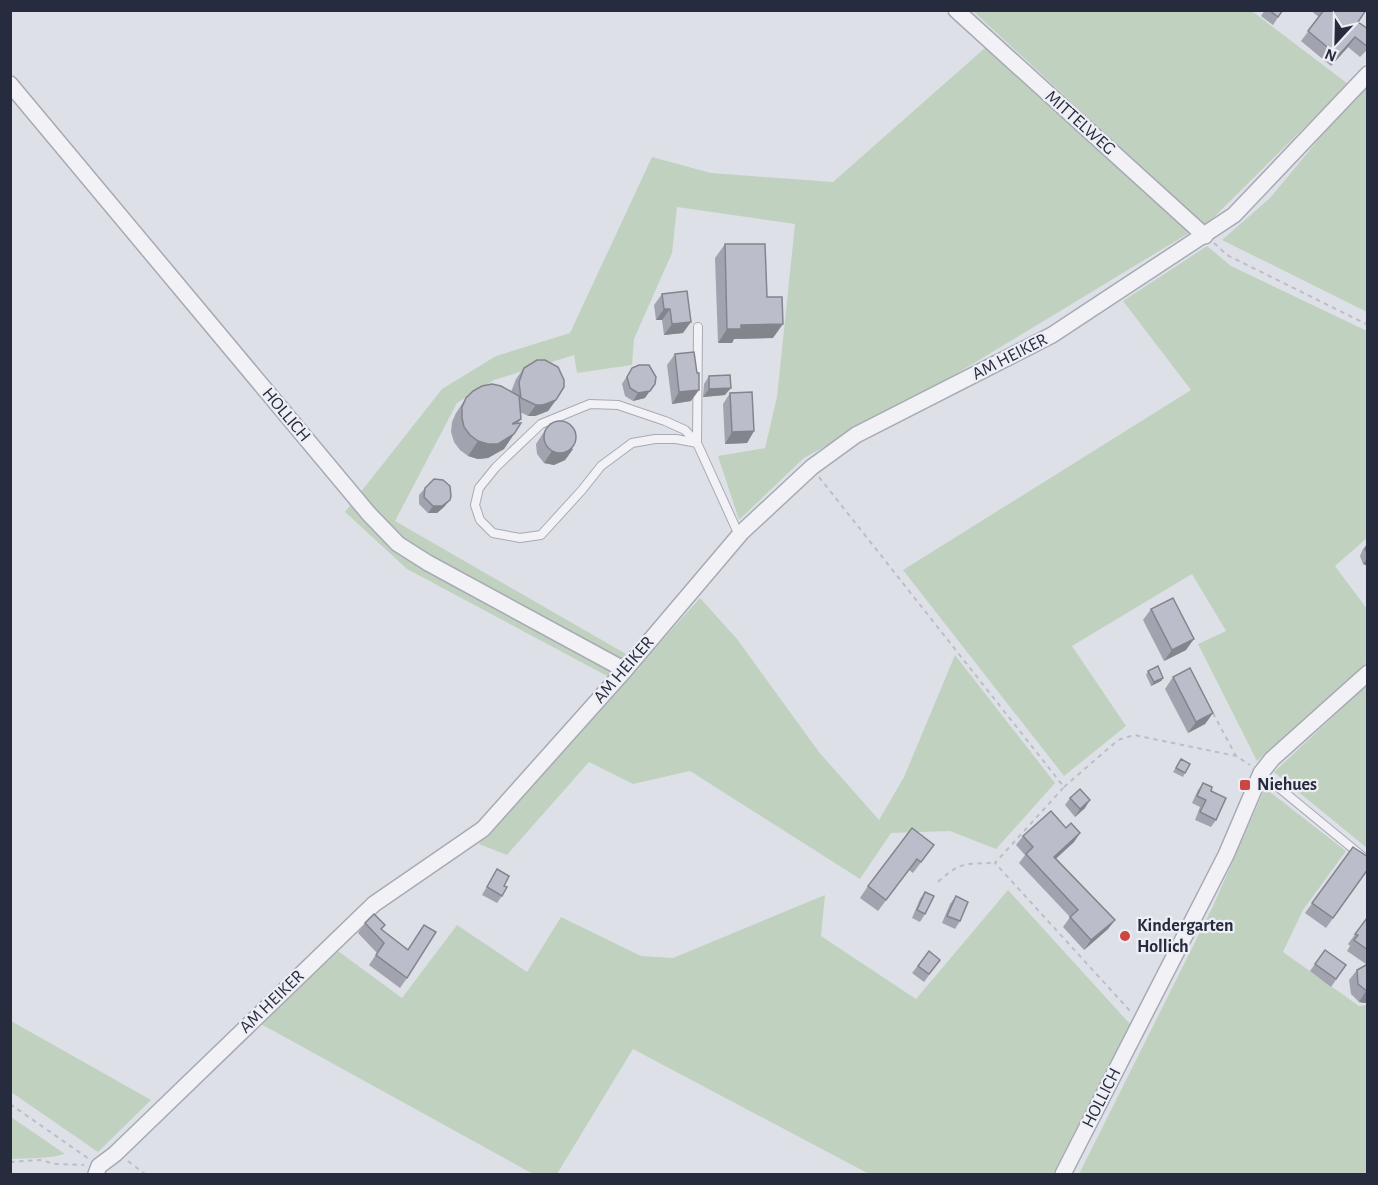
<svg xmlns="http://www.w3.org/2000/svg" width="1378" height="1185" font-family="'Alegreya Sans',sans-serif">
	<rect width="100%" height="100%" fill="#dee0e8"/>
	<g fill="#c0d2bf">
		<path d="M973,11H1252L1348,84L1205,226Z"/>
		<path d="M986,47L1189,233L951,377L804,458L739,520L718,456L765,448L777,397L795,224L677,207L672,253L634,339L632,365L577,373L574,355L494,380L457,403L395,521L626,654L609,677L407,569L345,512L442,389L496,356L570,333L652,157L711,173L833,182Z"/>
		<path d="M1366,82L1367,83V312L1222,240L1270,198Z"/>
		<path d="M1207,246L1231,266L1367,331V538L1335,566L1367,609V662L1257,761L1198,644L1226,631L1192,574L1072,646L1126,726L1064,776L903,570L1191,390L1123,301Z"/>
		<path d="M700,598L737,639L819,752L879,820L904,777L955,655L1055,783L996,849L950,831L891,833L860,879L690,771L633,784L589,762L507,855L479,844Z"/>
		<path d="M1367,685V848L1274,772Z"/>
		<path d="M1265,788L1346,851L1303,910L1283,952L1359,1006L1367,1005V1174H1079L1213,906Z"/>
		<path d="M1008,890L1130,1024L1053,1174H869L633,1049L557,1174H533L261,1024L338,951L402,998L457,925L527,972L561,917L641,956L673,958L825,895L821,936L916,999Z"/>
		<path d="M11,1021L151,1100L98,1152L11,1092Z"/>
		<path d="M11,1117L65,1154C48,1159 29,1158 11,1159Z"/>
	</g>
	<g fill="none" stroke-linecap="round" stroke-linejoin="round">
		<g stroke="#a7aab5" stroke-width="10">
			<g id="service">
				<path d="M697,443L685,430L665,421L618,405L590,404L541,424L496,467L479,488L475,505L480,520L493,533L520,538L541,535L582,490L601,466L632,443L655,439H676L697,443L739,535"/>
				<path d="M697,443L698,327"/>
				<path d="M1261,773L1368,861"/>
			</g>
		</g>
		<g stroke="#a7aab5" stroke-width="18">
			<g id="minor">
				<path d="M956,10L1205,236"/>
				<path d="M10,84L369,514L398,544L428,563L625,670"/>
				<path d="M96,1174L99,1166L115,1154L374,904L483,829L625,670L742,532L812,467L856,435L1052,335L1234,215L1368,74"/>
				<path d="M1063,1174L1226,855L1261,773L1272,759L1368,673"/>
			</g>
		</g>
		<g stroke="#bcbec6" stroke-width="2" stroke-dasharray="4.5 4.5" stroke-linecap="butt">
			<path d="M1214,243L1227,255L1368,325"/>
			<path d="M819,477L1064,787L995,863L1131,1012"/>
			<path d="M1213,713L1236,756"/>
			<path d="M1064,787L1118,740L1134,735L1236,756L1250,765"/>
			<path d="M938,882C961,861 965,864 995,863"/>
			<path d="M10,1104L89,1159"/>
			<path d="M128,1161L145,1174"/>
			<path d="M10,1162L40,1160L56,1164L84,1165"/>
		</g>
		<use href="#service" stroke="#f1f1f6" stroke-width="8"/>
		<use href="#minor" stroke="#f1f1f6" stroke-width="15"/>
	</g>
	<g fill="#a1a3ae">
		<path d="M1265,10H1283L1273,25L1261,16Z"/>
		<path d="M1310,10H1366L1358,22L1368,29V49L1360,57L1348,47L1331,66L1301,41L1319,17Z"/>
		<path d="M725,244L767,297L773,338L734,339L732,343H718L715,258Z"/>
		<path d="M662,294L683,333L664,335L662,320H656L654,305Z"/>
		<path d="M675,354L691,401L672,404L667,365Z"/>
		<path d="M524,368L556,400L548,411L535,416H528L520,412L521,419L518,423L514,434L504,449L488,458L478,459L468,456L460,450L454,442L451,432L452,422L456,413L466,398L511,392L516,379Z"/>
		<path d="M632,368L645,398L633,401L625,396L622,384Z"/>
		<path d="M709,376L725,395L703,397L704,384Z"/>
		<path d="M730,393L754,431L747,443L725,444L723,404Z"/>
		<path d="M550,423L573,449L565,460L554,465L544,463L537,454L536,444Z"/>
		<path d="M425,488L444,507L437,513H428L419,504V495Z"/>
		<path d="M1368,543V566L1363,564L1360,556L1363,549Z"/>
		<path d="M1151,609L1186,650L1164,661L1143,620Z"/>
		<path d="M1148,671L1163,678L1161,681L1151,686L1146,675Z"/>
		<path d="M1173,677L1213,713L1205,724L1188,733L1165,689Z"/>
		<path d="M1181,759L1185,773L1183,777L1173,772Z"/>
		<path d="M1203,783L1211,791L1216,820L1211,827L1195,820L1200,807L1192,803L1198,790Z"/>
		<path d="M1070,798L1085,808L1075,817L1065,805Z"/>
		<path d="M1066,828L1080,833L1074,842L1056,858L1115,920L1108,929L1084,950L1063,927L1070,917L1019,863L1025,855L1016,845L1023,836Z"/>
		<path d="M934,845L913,873L909,870L878,911L860,898L868,886Z"/>
		<path d="M1353,847L1368,870L1326,928L1305,913Z"/>
		<path d="M497,869L502,896L497,903L482,895Z"/>
		<path d="M925,892V914L920,922L912,918L920,899Z"/>
		<path d="M956,896L960,921L955,929L942,923L950,904Z"/>
		<path d="M1367,918L1368,1002L1365,1003L1359,1002L1351,994L1349,980L1357,970L1366,964L1347,951L1350,946L1348,944Z"/>
		<path d="M365,923L381,929L408,949L424,925L407,978L400,988L369,965L377,953L358,933Z"/>
		<path d="M1325,950L1346,965L1331,987L1310,971Z"/>
		<path d="M929,951L940,960L924,982L912,973Z"/>
	</g>
	<g fill="#83858d">
		<path d="M1355,37L1348,47L1331,66L1338,56Z"/>
		<path d="M664,309H670L662,320H656Z"/>
		<path d="M691,322L683,333L664,335L672,324Z"/>
		<path d="M783,324L773,338L734,339L732,343H718L727,329L741,325Z"/>
		<path d="M655,384L645,398L633,401L638,393Z"/>
		<path d="M731,388L725,395L703,397L709,389Z"/>
		<path d="M699,390L691,401L672,404L679,392Z"/>
		<path d="M556,400L548,411L535,416H528L536,405Z"/>
		<path d="M754,431L747,443L725,444L732,432Z"/>
		<path d="M514,434L504,449L488,458L478,459L468,456L478,441Z"/>
		<path d="M573,449L565,460L554,465L544,463L552,451Z"/>
		<path d="M450,500L444,507L437,513H428L433,506Z"/>
		<path d="M1368,558V566L1363,564Z"/>
		<path d="M1194,639L1186,650L1164,661L1172,650Z"/>
		<path d="M1163,678L1161,681L1151,686L1154,682Z"/>
		<path d="M1213,713L1205,724L1188,733L1196,722Z"/>
		<path d="M1090,800L1085,808L1075,817L1080,809Z"/>
		<path d="M1080,833L1074,842L1048,866L1054,857Z"/>
		<path d="M1115,920L1108,929L1084,950L1091,940Z"/>
		<path d="M1366,991L1368,992V1002L1365,1003L1359,1002Z"/>
	</g>
	<g fill="#bbbeca" stroke="#83858d" stroke-width="1.5">
		<path d="M1269,10H1283L1278,17Z"/>
		<path d="M1324,10H1366L1358,22L1368,29V47L1355,37L1338,56L1308,31Z"/>
		<path d="M725,244H765L767,297H782L783,324L741,325V329H727Z"/>
		<path d="M687,291L691,322L672,324L670,309H664L662,294Z"/>
		<path d="M694,352L697,373H699V390L679,392L675,354Z"/>
		<path d="M537,360H545L558,367L564,380V387L556,400L543,405H536L521,398L519,382L524,368Z"/>
		<path d="M639,365H649L656,377L655,384L650,391L638,393L630,388L627,377L632,368Z"/>
		<path d="M730,375L731,388L709,389V376Z"/>
		<path d="M492,384L501,386L519,396L521,419L512,424L521,423L514,434L498,444H488L478,441L470,435L464,427L462,418V407L466,398L473,391L482,386Z"/>
		<path d="M752,392L754,431L732,432L730,393Z"/>
		<circle cx="560" cy="437" r="16"/>
		<path d="M434,479L443,480L450,486L451,496L450,500L442,506H433L424,497L425,488Z"/>
		<path d="M1368,544V554L1365,549Z"/>
		<path d="M1173,598L1194,639L1172,650L1151,609Z"/>
		<path d="M1158,666L1163,678L1154,682L1148,671Z"/>
		<path d="M1190,668L1213,713L1196,722L1173,677Z"/>
		<path d="M1181,759L1190,764L1185,773L1176,768Z"/>
		<path d="M1203,783L1212,787L1211,791L1226,798L1216,820L1200,812L1206,800L1197,796Z"/>
		<path d="M1080,789L1090,800L1080,809L1070,798Z"/>
		<path d="M1051,811L1066,828L1071,823L1080,833L1054,857L1115,920L1091,940L1070,917L1078,910L1026,854L1033,847L1023,836Z"/>
		<path d="M912,828L934,845L921,862L917,859L886,900L868,886Z"/>
		<path d="M1353,847L1368,857V869L1333,918L1312,903Z"/>
		<path d="M497,869L509,876L504,886L507,887L502,896L487,887Z"/>
		<path d="M925,892L934,896L925,914L917,910Z"/>
		<path d="M956,896L968,902L960,921L947,916Z"/>
		<path d="M374,914L385,925L381,929L408,950L424,925L436,932L407,978L376,955L384,943L365,923Z"/>
		<path d="M1367,918H1368V950L1354,940L1358,935L1355,934Z"/>
		<path d="M1325,950L1346,965L1336,979L1315,964Z"/>
		<path d="M929,951L940,960L929,974L918,966Z"/>
		<path d="M1368,964V992L1358,984L1357,970Z"/>
	</g>
	<g fill="#ce4641" stroke="#edeff5" stroke-width="2">
		<rect x="1239" y="779" width="12" height="12" rx="3"/>
		<circle cx="1125" cy="936" r="6"/>
	</g>
	<g text-anchor="middle" dominant-baseline="central" stroke-width="4.5" stroke-linejoin="round" paint-order="stroke">
		<g font-size="18" fill="#272b3e" stroke="#edeff5">
			<text transform="translate(1080 123) rotate(42)">MITTELWEG</text>
			<text transform="translate(1010 357) rotate(-27)">AM HEIKER</text>
			<text transform="translate(286 415) rotate(50)">HOLLICH</text>
			<text transform="translate(624 670) rotate(-49)">AM HEIKER</text>
			<text transform="translate(272 1002) rotate(-44)">AM HEIKER</text>
			<text transform="translate(1102 1098) rotate(-63)">HOLLICH</text>
		</g>
		<g font-size="18" font-weight="bold" fill="#272b3e" stroke="#edeff5" text-anchor="start">
			<text x="1257" y="785">Niehues</text>
			<text x="1137" y="926">Kindergarten<tspan x="1137" dy="21">Hollich</tspan></text>
		</g>
	</g>
	<rect width="1378" height="1185" fill="none" stroke="#272b3e" stroke-width="24"/>
	<g transform="translate(1336 42) rotate(202)" stroke="#edeff5" stroke-width="4.5" paint-order="stroke">
	<path d="M0-4.5L10 22L0 15L-10 22Z" fill="#272b3e"/>
	<text y="-9" font-size="16" font-weight="bold" text-anchor="middle" fill="#272b3e">N</text>
	</g>
</svg>
